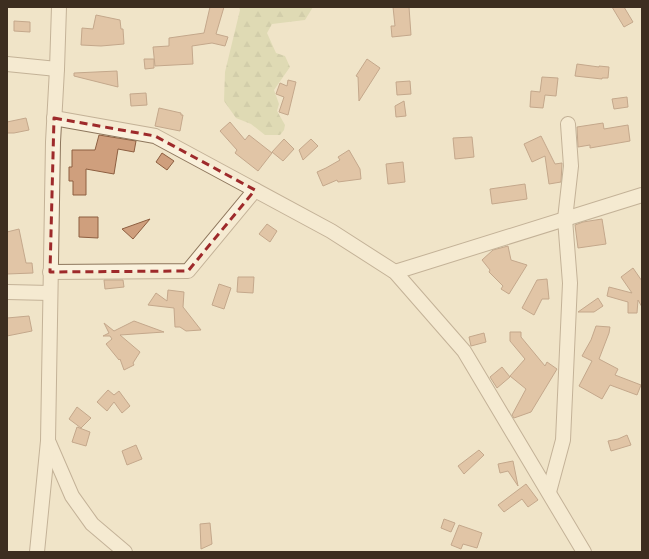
<svg xmlns="http://www.w3.org/2000/svg" width="649" height="559" font-family="'Times New Roman',serif">
	<defs>
		<pattern id="forest-firs" width="22" height="20" patternUnits="userSpaceOnUse"><rect width="22" height="20" fill="#c9cf9b"/><path d="M5 1l3.5 6h-7zM16 11l3.5 6h-7z" fill="#aeb285"/></pattern>
	</defs>
	<rect width="100%" height="100%" fill="#f0e4c8"/>
	<path fill="url(#forest-firs)" d="M239,7H313L305,20L272,24L267,33L276,53L285,56L290,67L274,90L279,104L277,111L285,125L284,130L280,135H265L251,124L236,118L224,101L225,72L240,10Z"/>
	<g fill="#cf9f7d" stroke="#8d5f41">
		<path d="M210,7H224L216,34L228,37L225,46L212,43L192,46L193,64L155,66L153,47L169,46V38L204,33Z"/>
		<path d="M393,7H409L411,35L392,37L391,26H395Z"/>
		<path d="M612,7H624L633,22L624,27Z"/>
		<path d="M96,15L120,20L121,29H123L124,44L101,46L81,45L82,28L93,29Z"/>
		<path d="M14,21L30,22V32L14,31Z"/>
		<path d="M144,59H154V68L145,69Z"/>
		<path d="M367,59L380,68L359,101L358,77L356,76Z"/>
		<path d="M577,64L599,67V66L609,67L608,78H602V79L575,76Z"/>
		<path d="M117,71L118,87L74,76V73Z"/>
		<path d="M542,77L558,78L556,96L545,95L543,108L530,107L531,91L540,92Z"/>
		<path d="M288,80L296,82L288,115L279,112L284,97L276,94L280,83L287,86Z"/>
		<path d="M410,81L411,94L397,95L396,82Z"/>
		<path d="M146,93L147,105L131,106L130,94Z"/>
		<path d="M627,97L628,107L614,109L612,99Z"/>
		<path d="M404,101L406,116L396,117L395,106Z"/>
		<path d="M159,108L181,113V115H183L180,131L155,126Z"/>
		<path d="M26,118L29,130L14,133H7V122Z"/>
		<path d="M230,122L245,140L249,135L272,153L258,171L235,153L237,150L220,131Z"/>
		<path d="M603,123L604,129L628,125L630,141L590,148V145L578,147L577,127Z"/>
		<path d="M99,135L136,141L134,152L118,149L114,174L86,169V195H73V181H69V167H72V150H95Z"/>
		<path d="M541,136L555,164L562,163L561,182L549,184L545,156L532,162L524,144Z"/>
		<path d="M472,137L474,157L455,159L453,138Z"/>
		<path d="M284,139L294,149L283,161L272,152Z"/>
		<path d="M311,139L318,146L303,160L299,150Z"/>
		<path d="M349,150L360,169L361,179L338,182L337,180L323,186L317,172L326,168L340,160L338,157Z"/>
		<path d="M162,153L174,161L167,170L156,162Z"/>
		<path d="M403,162L405,182L388,184L386,164Z"/>
		<path d="M525,184L527,199L492,204L490,189Z"/>
		<path d="M79,217H98V238L79,237Z"/>
		<path d="M150,219L133,239L122,229Z"/>
		<path d="M602,219L606,244L578,248L575,225L583,222Z"/>
		<path d="M267,224L277,231L270,242L259,234Z"/>
		<path d="M19,229L26,263H32L33,273L7,274V232Z"/>
		<path d="M508,246L511,260L527,265L509,294L501,289L503,286L489,272L490,270L482,260L493,250Z"/>
		<path d="M633,268L642,281V307L638,300L637,313H628V302L607,296L609,287L632,293L621,277Z"/>
		<path d="M238,277H254L253,293L237,292Z"/>
		<path d="M547,279L549,299H542L534,315L522,308L537,280Z"/>
		<path d="M104,280H123L124,287L105,289Z"/>
		<path d="M219,284L231,288L224,309L212,305Z"/>
		<path d="M168,290L184,292L183,307L201,330L186,331L180,327H175L174,308L148,305L156,293L167,301Z"/>
		<path d="M598,298L603,306L594,312H578Z"/>
		<path d="M29,316L32,331L7,336V318Z"/>
		<path d="M134,321L164,332L120,335L140,352L133,363L134,365L124,370L120,359L119,360L106,344L112,339L110,336H103L109,333L104,323L114,331Z"/>
		<path d="M596,326L610,327L609,333L599,359L618,369L615,375L641,385L637,395L610,385L602,399L579,386L592,361L582,356L591,340Z"/>
		<path d="M510,332H521V337L545,366L547,362L557,369L531,412L514,418L512,415L526,389L510,376L525,359L510,341Z"/>
		<path d="M484,333L486,342L471,346L469,337Z"/>
		<path d="M502,367L510,377L497,388L490,377Z"/>
		<path d="M108,390L114,395L119,391L130,406L122,413L114,402L107,411L97,402Z"/>
		<path d="M77,407L91,418L81,428L69,419Z"/>
		<path d="M77,427L90,432L86,446L72,442Z"/>
		<path d="M627,435L631,445L611,451L608,441L618,439Z"/>
		<path d="M136,445L142,459L127,465L122,451Z"/>
		<path d="M479,450L484,455L464,474L458,466Z"/>
		<path d="M513,461L518,486L508,471L500,473L498,464Z"/>
		<path d="M526,484L538,500L528,507L522,499L504,512L498,505Z"/>
		<path d="M444,519L455,523L451,532L441,528Z"/>
		<path d="M210,523L212,544L201,549L200,524Z"/>
		<path d="M459,525L482,533L477,548L463,544L461,549L451,545Z"/>
	</g>
	<g fill="none" stroke-linecap="round" stroke-linejoin="round">
		<g stroke="#8d765c" stroke-width="16">
			<g id="street">
				<path d="M7,64L57,69"/>
				<path d="M54,118L155,136L331,231L395,272L464,351L584,552"/>
				<path d="M50,272L188,271L255,190"/>
				<path d="M395,272L642,195"/>
				<path d="M7,292L50,293"/>
				<path d="M49,443L72,496L92,524L125,552"/>
				<path d="M549,492L563,440L570,283L565,219L571,166L568,124"/>
				<path d="M37,552L48,441L53,142L57,69L59,7"/>
			</g>
		</g>
		<use href="#street" stroke="#faf1dc" stroke-width="14"/>
	</g>
	<path d="M0 0H649V559H0ZM54,118L155,136L255,190L188,271L50,272Z" fill="#f0e4c8" fill-opacity=".55" fill-rule="evenodd"/>
	<path fill="none" stroke="#9e2a2b" stroke-width="3" stroke-dasharray="8 5" stroke-linejoin="round" d="M54,118L155,136L255,190L188,271L50,272Z"/>
	<rect width="649" height="559" fill="none" stroke="#3d2e20" stroke-width="16"/>
</svg>
